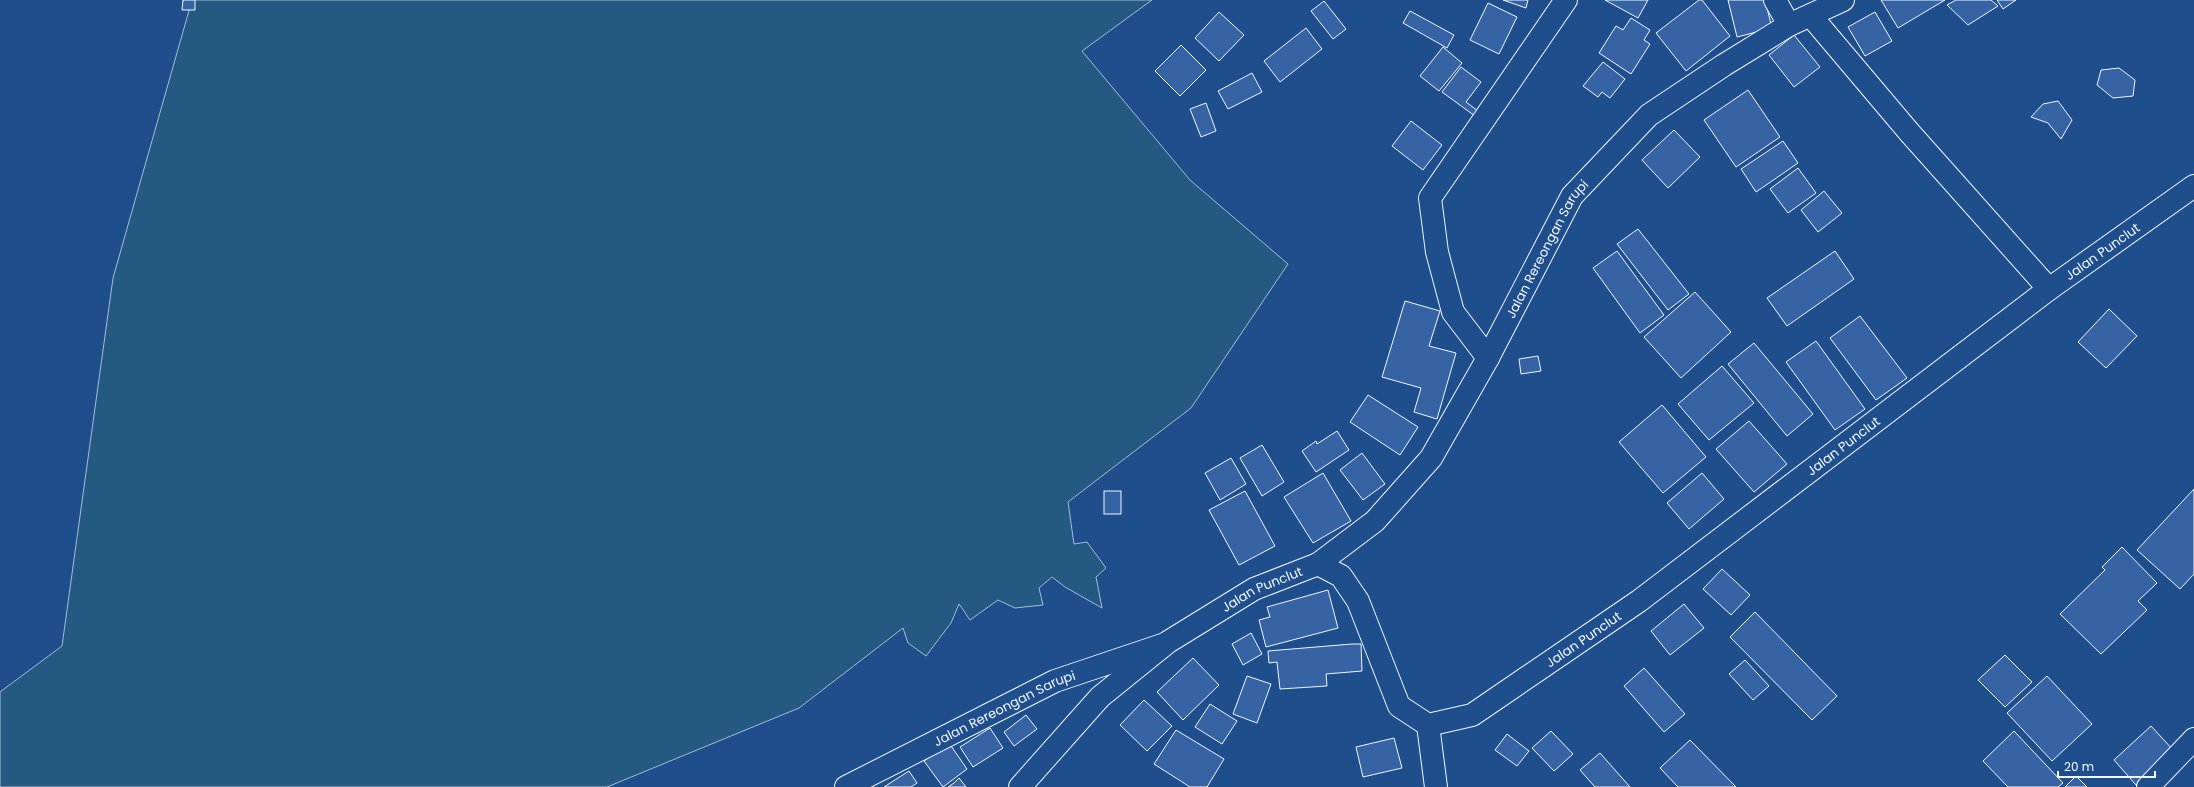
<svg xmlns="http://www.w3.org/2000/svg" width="2194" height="787" font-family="Poppins,sans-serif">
	<rect width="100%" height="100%" fill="#1f4e8c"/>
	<path fill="#245a82" stroke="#a8bbd7" d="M192,0H1152L1082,51L1190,180L1288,264L1191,408L1068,502L1074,544L1087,542L1106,568L1096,577L1102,608L1065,587L1052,577L1039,588L1043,605L1015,608L998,600L970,620L959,604L951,623L926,656L908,643L903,628L799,708L607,787H0V692L62,646L113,278Z"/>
	<g fill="#3563a3" stroke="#f2f6ff">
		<path d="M183,0H195V10H182Z"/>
		<path d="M1503,0H1528L1526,8Z"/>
		<path d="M1605,0H1648L1638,18Z"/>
		<path d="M1699,0H1702L1730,36L1686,71L1656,33Z"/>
		<path d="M1728,0H1765L1772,28L1737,37Z"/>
		<path d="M1881,0H1945L1898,28Z"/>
		<path d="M1956,0H1991L1998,6L1968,25L1947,5Z"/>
		<path d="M1997,0H2016L2003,9Z"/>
		<path d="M1324,1L1346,29L1333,39L1311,11Z"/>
		<path d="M1488,3L1517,17L1499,54L1470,40Z"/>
		<path d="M1410,11L1454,35L1447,48L1403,23Z"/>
		<path d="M1219,12L1244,35L1219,61L1195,38Z"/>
		<path d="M1875,12L1892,41L1865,56L1848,27Z"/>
		<path d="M1631,18L1650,30L1644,40L1650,44L1631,74L1599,53L1616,26L1623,30Z"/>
		<path d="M1306,28L1322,49L1280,82L1264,61Z"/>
		<path d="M1794,35L1820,67L1794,87L1769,55Z"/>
		<path d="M1181,45L1206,70L1180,96L1155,71Z"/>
		<path d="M1443,47L1462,63L1439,91L1420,76Z"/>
		<path d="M1603,62L1625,79L1610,98L1602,92L1598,97L1583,86Z"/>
		<path d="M1461,67L1481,82L1466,102L1478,111L1475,116L1442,92Z"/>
		<path d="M2119,68L2135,80L2133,96L2113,98L2097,85L2101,70Z"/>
		<path d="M1252,73L1262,92L1228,109L1218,91Z"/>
		<path d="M1748,90L1780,137L1736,167L1704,120Z"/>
		<path d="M2058,101L2072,120L2061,139L2048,123L2031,117L2043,104Z"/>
		<path d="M1206,103L1216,131L1201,137L1190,109Z"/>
		<path d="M1411,121L1442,145L1423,170L1392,146Z"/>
		<path d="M1674,130L1700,157L1668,188L1642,160Z"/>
		<path d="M1783,141L1798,163L1756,192L1741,169Z"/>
		<path d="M1798,168L1816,193L1788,213L1770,189Z"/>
		<path d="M1824,191L1842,213L1818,232L1801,210Z"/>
		<path d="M1638,229L1689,294L1668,310L1617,244Z"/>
		<path d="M1617,251L1664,315L1640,333L1593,268Z"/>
		<path d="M1835,251L1854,279L1787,326L1767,298Z"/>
		<path d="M1695,292L1731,332L1681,378L1644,337Z"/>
		<path d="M1405,301L1440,311L1429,346L1456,353L1437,419L1414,412L1421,388L1382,377Z"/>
		<path d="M2109,309L2137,336L2106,368L2078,342Z"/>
		<path d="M1860,316L1907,378L1876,400L1830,338Z"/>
		<path d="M1816,341L1865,409L1835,430L1786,362Z"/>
		<path d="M1754,343L1813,414L1787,436L1728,364Z"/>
		<path d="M1538,356L1541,371L1521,374L1519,359Z"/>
		<path d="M1722,366L1754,403L1709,440L1678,404Z"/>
		<path d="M1368,395L1418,427L1400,455L1350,422Z"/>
		<path d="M1662,405L1706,457L1663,493L1619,442Z"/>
		<path d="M1749,421L1787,464L1754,492L1716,449Z"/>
		<path d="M1337,431L1349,450L1316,472L1302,451L1316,441L1317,444Z"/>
		<path d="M1262,445L1284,482L1262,496L1240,458Z"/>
		<path d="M1362,453L1385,484L1363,500L1340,470Z"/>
		<path d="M1231,458L1246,484L1220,500L1205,473Z"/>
		<path d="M1323,473L1351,521L1313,543L1284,497Z"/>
		<path d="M1702,473L1724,499L1689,529L1667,503Z"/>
		<path d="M2194,489V574L2180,589L2137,550Z"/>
		<rect x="1104" y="491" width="17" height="23"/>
		<path d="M1245,491L1275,546L1239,565L1209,510Z"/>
		<path d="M2122,547L2157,583L2138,601L2147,610L2101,654L2060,614L2105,570L2102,567Z"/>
		<path d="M1722,569L1750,595L1731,615L1703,589Z"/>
		<path d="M1328,590L1338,628L1266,647L1259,620L1270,617L1267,607Z"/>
		<path d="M1684,604L1704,628L1670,655L1651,631Z"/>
		<path d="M1755,612L1837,696L1812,720L1730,637Z"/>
		<path d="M1251,633L1262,654L1243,665L1232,644Z"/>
		<path d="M1352,644H1361L1362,671L1326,674L1327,686L1280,689L1277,662L1269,663L1268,651Z"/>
		<path d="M2005,655L2032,682L2005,707L1978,680Z"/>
		<path d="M1193,658L1219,685L1183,720L1157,692Z"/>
		<path d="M1745,660L1769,686L1753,700L1729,674Z"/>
		<path d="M1644,668L1685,714L1664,732L1624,686Z"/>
		<path d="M1247,676L1271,684L1257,723L1233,714Z"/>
		<path d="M2047,676L2092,724L2052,761L2007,713Z"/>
		<path d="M1144,700L1172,726L1147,751L1120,725Z"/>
		<path d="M1210,704L1237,721L1222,744L1195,727Z"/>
		<path d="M1026,715L1037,729L1014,746L1004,732Z"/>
		<path d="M2151,726L2174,751L2136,785L2114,760Z"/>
		<path d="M990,728L1003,748L973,767L960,747Z"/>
		<path d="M1176,730L1224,759L1207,787H1190L1154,764Z"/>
		<path d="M1551,731L1573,754L1554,771L1532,748Z"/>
		<path d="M2014,731L2063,783L2058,787H2008L1983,761Z"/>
		<path d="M1507,734L1529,751L1517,766L1495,750Z"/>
		<path d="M1394,738L1402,768L1363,777L1356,747Z"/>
		<path d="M1690,740L1736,787H1678L1660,768Z"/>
		<path d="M949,743L967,769L943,787L924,761Z"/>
		<path d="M1600,753L1630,787H1595L1580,770Z"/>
		<path d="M909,771L917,783L911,787H884Z"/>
		<path d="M2076,776L2087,787H2065Z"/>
		<path d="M959,778L966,787H948L954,783Z"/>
	</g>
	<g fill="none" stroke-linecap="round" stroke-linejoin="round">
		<g stroke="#f2f6ff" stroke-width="24">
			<g id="minor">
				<path d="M1775,0L1789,25"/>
				<path d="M1811,16L1909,132L2049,289"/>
				<path d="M1488,358L1453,312L1437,252L1430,198L1566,0"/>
				<path id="s1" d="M1318,564L1375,521L1431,458L1488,358L1572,196L1649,115L1724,65L1789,25L1843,0"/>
				<path d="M1428,725L1436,787"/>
				<path id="s2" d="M846,787L1055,681L1165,644"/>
				<path d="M2148,787L2194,739"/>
			</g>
		</g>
		<g stroke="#f2f6ff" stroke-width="24">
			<g id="major">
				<path id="s3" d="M1020,787L1100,697L1168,642L1254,589L1318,564L1341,576L1358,601L1399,706L1428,725L1472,715L1639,601L2049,289L2194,186"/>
			</g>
		</g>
		<use href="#minor" stroke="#1f4e8c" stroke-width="22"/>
		<use href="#major" stroke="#1f4e8c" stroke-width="22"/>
	</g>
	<g text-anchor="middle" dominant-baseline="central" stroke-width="3" stroke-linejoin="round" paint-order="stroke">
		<g font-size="13" fill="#f2f6ff" stroke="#1f4e8c">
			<text stroke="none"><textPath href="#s1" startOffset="395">Jalan Rereongan Sarupi</textPath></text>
			<text stroke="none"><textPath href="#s3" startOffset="1409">Jalan Punclut</textPath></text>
			<text stroke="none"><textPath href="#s3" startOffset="1085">Jalan Punclut</textPath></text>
			<text stroke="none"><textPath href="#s3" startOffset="316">Jalan Punclut</textPath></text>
			<text stroke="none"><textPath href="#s3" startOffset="761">Jalan Punclut</textPath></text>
			<text stroke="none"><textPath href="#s2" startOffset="177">Jalan Rereongan Sarupi</textPath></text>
		</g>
	</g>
	<path d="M2058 771v6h97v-6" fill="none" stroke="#f2f6ff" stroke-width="2"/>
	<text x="2064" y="771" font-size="12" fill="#f2f6ff" stroke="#1f4e8c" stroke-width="3" paint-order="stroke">20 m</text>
</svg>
